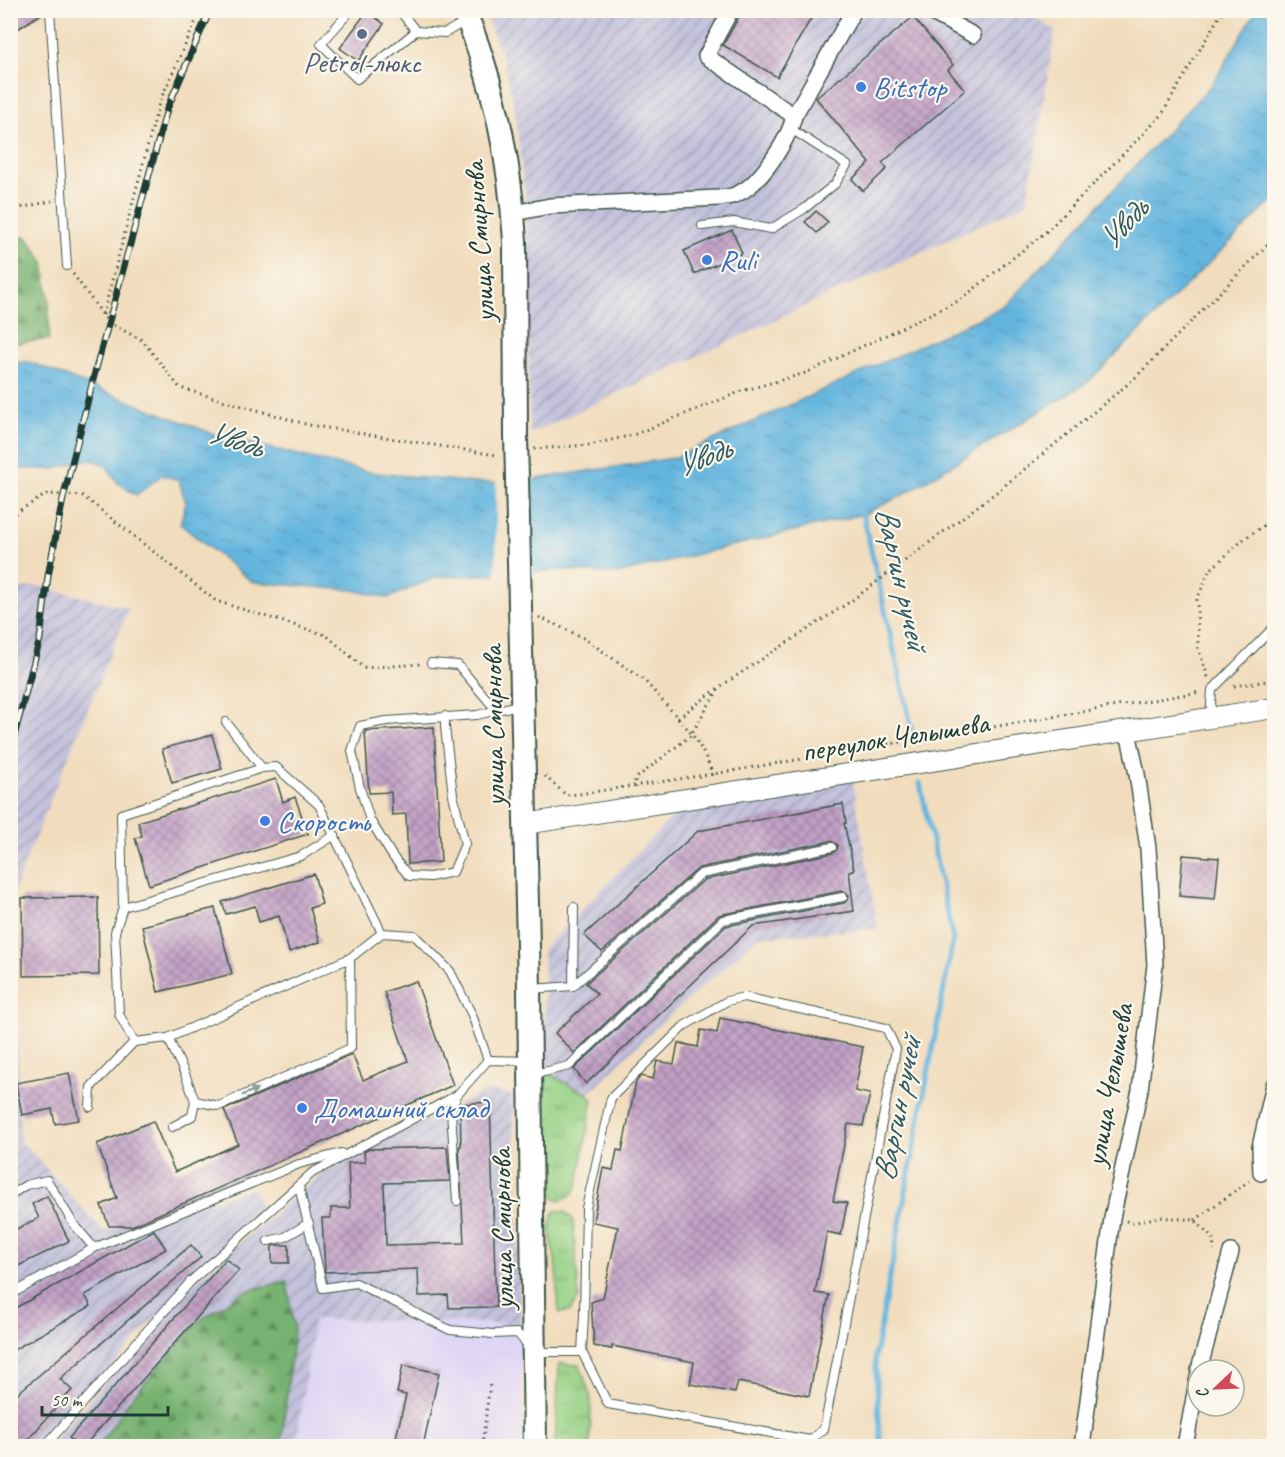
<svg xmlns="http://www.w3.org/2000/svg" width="1285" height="1457" font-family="Caveat,sans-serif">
	<defs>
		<pattern id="industrial-furrows" width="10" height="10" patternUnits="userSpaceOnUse" patternTransform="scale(1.5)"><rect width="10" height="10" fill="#c3c1db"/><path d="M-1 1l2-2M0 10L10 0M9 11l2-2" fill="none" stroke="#9e9eb2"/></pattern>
		<pattern id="grass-tufts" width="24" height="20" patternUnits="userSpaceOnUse" patternTransform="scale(1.5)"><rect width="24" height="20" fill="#95d084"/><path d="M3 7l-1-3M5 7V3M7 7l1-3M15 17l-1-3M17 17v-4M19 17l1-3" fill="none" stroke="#79aa6d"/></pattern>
		<pattern id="forest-firs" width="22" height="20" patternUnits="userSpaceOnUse" patternTransform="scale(1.5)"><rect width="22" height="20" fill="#78b272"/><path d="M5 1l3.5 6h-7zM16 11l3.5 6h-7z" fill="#62925e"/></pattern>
		<pattern id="water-ripples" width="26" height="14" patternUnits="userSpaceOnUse" patternTransform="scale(1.5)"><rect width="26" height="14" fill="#64b5df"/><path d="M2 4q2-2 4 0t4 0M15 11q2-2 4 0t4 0" fill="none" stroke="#5294b6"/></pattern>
		<pattern id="building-cross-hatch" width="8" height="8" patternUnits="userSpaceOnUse" patternTransform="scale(1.5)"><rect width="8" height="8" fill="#c2a0c6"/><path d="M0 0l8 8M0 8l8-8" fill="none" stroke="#9d84a2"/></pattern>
	</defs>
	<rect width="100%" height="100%" fill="#fbf7ec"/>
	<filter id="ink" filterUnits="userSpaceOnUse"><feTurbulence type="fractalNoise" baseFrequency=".0167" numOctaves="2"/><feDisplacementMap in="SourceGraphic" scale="12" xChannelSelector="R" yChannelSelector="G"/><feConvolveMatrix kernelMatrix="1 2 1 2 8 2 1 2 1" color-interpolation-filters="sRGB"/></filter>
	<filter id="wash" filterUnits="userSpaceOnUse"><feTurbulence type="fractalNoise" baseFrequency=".008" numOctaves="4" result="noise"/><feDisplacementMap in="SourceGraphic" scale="24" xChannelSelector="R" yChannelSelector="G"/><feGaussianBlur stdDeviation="1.35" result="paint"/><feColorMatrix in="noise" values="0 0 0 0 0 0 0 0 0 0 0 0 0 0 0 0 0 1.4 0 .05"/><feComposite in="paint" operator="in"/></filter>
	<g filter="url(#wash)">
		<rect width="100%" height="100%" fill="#f1ddbd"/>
		<path fill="#dfd5f5" d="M313,1319L521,1324L524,1446H296Z"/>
		<g fill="url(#industrial-furrows)">
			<path d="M484,11H1024L1055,30L1027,203L530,434L525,197L515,110L503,59Z"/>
			<path d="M37,586L129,608L13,892L20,1140L103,1231L252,1189L263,1210L189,1280L42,1446H10V590Z"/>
			<path d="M851,771L878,929L758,937L656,1028L588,1094L546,1073L543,949L692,797Z"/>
			<path d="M490,1090L512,1095L521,1324L314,1319L296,1446H49L193,1283L313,1181L354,1153Z"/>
		</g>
		<g fill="url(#grass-tufts)" stroke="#5a865c" stroke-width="1.5">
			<path d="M546,1073L588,1094L593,1099L578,1184L572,1195L561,1200L554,1198L552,1194L549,1134L542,1075Z"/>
			<path d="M555,1211L565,1212L573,1219L579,1298L570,1311L560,1313C555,1301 558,1284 557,1271C555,1253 544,1227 555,1211Z"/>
			<path d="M559,1364L580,1365L591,1398L590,1446H555Z"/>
		</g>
		<g fill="url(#forest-firs)" stroke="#4c7853" stroke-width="1.5">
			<path d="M10,236L27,237L44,262L49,300V339L11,344Z"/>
			<path d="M287,1281L294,1330L281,1446H105L101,1442L134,1395L199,1321L245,1291Z"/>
		</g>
		<path fill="url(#water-ripples)" stroke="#42798a" stroke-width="1.5" d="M1256,11H1274V199L1088,382L901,496L864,514L616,574L564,570L437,577L388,598L353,590L252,582L180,524L186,503L179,480L162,475L136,495L118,483L106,465L89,459L53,469H11V363L29,362L216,435L368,472L475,483L517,482L674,458L1004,307L1213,83Z"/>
		<path fill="#f1ddbd" d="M527,478L532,574L496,576V480Z"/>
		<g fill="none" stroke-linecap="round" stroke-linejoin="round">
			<g stroke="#64b5df" stroke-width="5">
				<path d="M862,510L912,730"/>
				<path d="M881,1446L875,1356L953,940L920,783"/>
			</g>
		</g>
		<g id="blocks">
			<g fill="url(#building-cross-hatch)">
				<path d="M10,10H44V12L10,34Z"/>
				<path d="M743,10H816L777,77L723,45Z"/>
				<path d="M367,11L384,24L358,61L340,48Z"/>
				<path d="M913,17L953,65L948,70L965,90L882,163L887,169L863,191L852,179L870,163L816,98Z"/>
				<path d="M816,211L828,222L817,233L805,222Z"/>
				<path d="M732,230L742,253L694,274L684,251Z"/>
				<path d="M434,727L441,862L408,864L406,814L392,815L391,792L369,793L365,731Z"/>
				<path d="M212,735L222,769L172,783L162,749Z"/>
				<path d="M276,779L283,802L295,797L308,834L149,885L135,838L142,836L138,822Z"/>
				<path d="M843,804L846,823H844L854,870L849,871L854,911L753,926L586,1084L574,1069L726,926L844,903L848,899L849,895L842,891L719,915L574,1053L555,1033L597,994L586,983L704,880L833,853L837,849L838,845L831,841L699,868L602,952L584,935L698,831Z"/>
				<path d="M1183,855L1219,858L1215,899L1179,896Z"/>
				<path d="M314,874L322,904L310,908L320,942L289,952L279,916L259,922L255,906L226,914L222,902Z"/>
				<path d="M98,897L99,975L23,976L22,898Z"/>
				<path d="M215,908L232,974L158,992L142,926Z"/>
				<path d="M416,981L453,1085L132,1226H109L101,1205L117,1198L97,1144L153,1121L175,1172L238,1144L224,1110L352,1054L363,1080L408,1061L384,992Z"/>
				<path d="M720,1018L863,1047L855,1091L870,1094L863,1126L848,1124L833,1201L847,1203L841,1235L827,1232L815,1293L829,1295L809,1396L738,1382L735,1393L690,1384L694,1362L612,1346V1349L594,1346L591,1302L603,1298L618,1227L593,1222L603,1168L613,1170L617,1150L622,1151L636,1082L641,1076L653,1079L657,1061L674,1064L678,1043L698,1047L701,1030L717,1033Z"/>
				<path d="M69,1073L79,1120L55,1124L52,1109L22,1115L16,1083Z"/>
				<path d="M490,1102L496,1307L449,1308L448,1295L419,1296L418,1269L325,1272L322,1218H331V1208H350L348,1163L365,1162L364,1152L369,1149L447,1147L450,1181L384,1183L386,1245L464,1243L459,1147L461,1146L460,1104Z"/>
				<path d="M47,1196L69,1241L10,1270V1232L39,1218L32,1204Z"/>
				<path d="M154,1230L166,1249L85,1295L91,1306L10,1352V1311Z"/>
				<path d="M191,1245L201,1257L60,1379L72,1390L22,1446H10V1400Z"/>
				<path d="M276,1245H289V1263H272V1246Z"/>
				<path d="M226,1259L239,1270L84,1446H79L69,1438Z"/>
				<path d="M403,1365L439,1373L423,1446H394L406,1395L397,1393Z"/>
			</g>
		</g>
	</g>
	<g filter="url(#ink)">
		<use href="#blocks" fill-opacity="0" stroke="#3e5549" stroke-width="1.5"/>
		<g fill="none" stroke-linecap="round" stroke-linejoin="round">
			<g stroke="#3e5549" stroke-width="10">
				<g id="service">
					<path d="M50,10L67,266"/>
					<path d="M351,10L321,44L357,79L416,31"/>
					<path d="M399,10L416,31L445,33L466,21"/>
					<path d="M702,226L734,222L771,229L804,209L835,184L847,165L791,129"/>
					<path d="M431,663L458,665L496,710"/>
					<path d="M445,716V727L453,795L465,844L453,872L430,877L409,876L393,857L370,820L360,788L352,751L360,726L386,721L477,715L518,705"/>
					<path d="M1210,718L1212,690L1274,627"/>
					<path d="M226,722L262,768"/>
					<path d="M335,835L301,856L123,907L115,932L119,1014L134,1042L168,1038L350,958L382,933L414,935L450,971L472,1015L488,1060"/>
					<path d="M123,907L121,814L262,768L276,767L319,805L382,933"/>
					<path d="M573,986L574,907"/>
					<path d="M531,989L573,986L701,874L832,847"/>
					<path d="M744,997L886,1028L896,1049L824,1429L810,1440L608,1404L582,1352L584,1315L586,1208L611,1098L684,1026L727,1001Z"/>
					<path d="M168,1038L185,1074L195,1101L192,1116L172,1127"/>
					<path d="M532,1072H544L569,1066L723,920L843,897"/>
					<path d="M195,1101L219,1106L351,1048L350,958"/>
					<path d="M90,1107L91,1087L134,1042"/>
					<path d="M299,1186L323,1288L356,1283L450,1330L493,1334L517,1333L534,1352H582"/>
					<path d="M15,1192L26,1185L47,1180L73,1223L94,1248"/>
					<path d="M457,1201L451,1111L457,1095"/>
					<path d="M268,1241L285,1237L309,1223"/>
					<path d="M10,1295L94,1248L299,1164L341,1153"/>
					<path d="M45,1446L191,1281L312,1173L457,1095L488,1060L528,1061"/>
				</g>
			</g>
			<g stroke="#3e5549" stroke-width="18">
				<g id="minor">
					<path d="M927,10L973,35"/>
					<path d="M794,116L854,10"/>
					<path d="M514,213L550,206L719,198C725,197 732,197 737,194C760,185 789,139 794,116L706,56L731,10"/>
					<path d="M1261,1173L1260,1147L1274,1085"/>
					<path d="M1199,1370L1231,1252"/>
					<path d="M1082,1446L1112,1218L1140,1090L1155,965L1148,848L1137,774L1128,732"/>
					<path d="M1185,1446L1198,1377"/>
				</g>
			</g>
			<g stroke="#3e5549" stroke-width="22">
				<path id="tertiary" d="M525,824L1274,708"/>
			</g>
			<g stroke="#3e5549" stroke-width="26">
				<path id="secondary" d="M464,10C495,84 510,162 515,241L516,436L529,989L535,1446"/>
			</g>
			<g stroke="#3e5549" stroke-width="3" stroke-dasharray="1.5 4.5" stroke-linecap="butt">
				<path d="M10,210L52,201"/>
				<path d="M73,274L109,323L142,340L180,388L309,425L496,455"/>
				<path d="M103,315L159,103L201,10"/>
				<path d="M534,449L589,445L633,435L742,391L806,373L960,300L1047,231L1161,116L1223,10"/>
				<path d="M10,516L47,494L83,496L216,601L326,635L364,668L420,664"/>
				<path d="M539,617L582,637L644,680L678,718L721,686L851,601L998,491L1134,379L1274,238"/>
				<path d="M1208,677L1198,648L1197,600L1209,571L1245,538L1274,519"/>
				<path d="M1234,686L1274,680"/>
				<path d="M678,718C694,735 706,753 713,776"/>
				<path d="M545,776L566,795L579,794L713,774L1200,692"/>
				<path d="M635,788V779L690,736L719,688"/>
				<path d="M1195,1220L1249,1181"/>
				<path d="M1126,1221L1133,1223L1158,1217L1195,1220L1213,1239L1214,1251"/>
				<path d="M482,1446L490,1383"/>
			</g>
			<use href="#service" stroke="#fff" stroke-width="8"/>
			<use href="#minor" stroke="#fff" stroke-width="15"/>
			<use href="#tertiary" stroke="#fff" stroke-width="20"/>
			<use href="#secondary" stroke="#fff" stroke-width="22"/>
			<g stroke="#1f3d34" stroke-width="7">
				<path id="rail" d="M10,751L40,639L48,576L63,499L94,376L167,109L210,10"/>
			</g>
			<use href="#rail" stroke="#fbf7ec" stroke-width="4.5" stroke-dasharray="14" stroke-linecap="butt"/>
		</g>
		<defs><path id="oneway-solid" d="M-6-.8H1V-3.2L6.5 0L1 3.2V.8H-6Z" transform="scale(1.5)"/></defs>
		<use fill="#8f9e9a" href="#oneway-solid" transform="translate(250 1092) rotate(-24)"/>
	</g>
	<circle fill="#5c6f8a" stroke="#fbf7ec" stroke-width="2" cx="362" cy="34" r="6"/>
	<g fill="#3f7fe0" stroke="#fbf7ec" stroke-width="2">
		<circle cx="861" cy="87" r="6"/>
		<circle cx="707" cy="260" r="6"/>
		<circle cx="265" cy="821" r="6"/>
		<circle cx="302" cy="1108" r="6"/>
	</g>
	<g text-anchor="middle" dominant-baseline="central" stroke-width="4.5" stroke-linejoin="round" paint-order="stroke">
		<g font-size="30" fill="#4e5e75" stroke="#fbf7ec">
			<text x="362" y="62">Petrol-люкс</text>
		</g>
		<g font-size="30" fill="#366cbe" stroke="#fbf7ec" text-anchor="start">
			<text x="873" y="87">Bitstop</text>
			<text x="719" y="260">Ruli</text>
			<text x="277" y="821">Скорость</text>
			<text x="314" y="1108">Домашний склад</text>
		</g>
		<g font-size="30" fill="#1f3d34" stroke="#fbf7ec">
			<text transform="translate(479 242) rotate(-94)">улица Смирнова</text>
			<text transform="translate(493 726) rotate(-91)">улица Смирнова</text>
			<text transform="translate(895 737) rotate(-9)">переулок Челышева</text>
			<text transform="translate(1109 1085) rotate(-80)">улица Челышева</text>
			<text transform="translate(502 1229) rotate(-91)">улица Смирнова</text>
		</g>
		<g font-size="32" font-style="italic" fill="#305b5f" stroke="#fbf7ec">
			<text transform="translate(1123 224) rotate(-47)">Уводь</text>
			<text transform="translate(235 439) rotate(18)">Уводь</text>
			<text transform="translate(703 457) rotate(-21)">Уводь</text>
			<text transform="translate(902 578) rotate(77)">Варгин ручей</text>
			<text transform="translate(897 1109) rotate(-79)">Варгин ручей</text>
		</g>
	</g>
	<rect width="1285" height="1457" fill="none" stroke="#fbf7ec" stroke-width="36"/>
	<g transform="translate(1216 1388) rotate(247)"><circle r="28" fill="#fbf7ec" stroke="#a3ada2" stroke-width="1.5"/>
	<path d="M0-4.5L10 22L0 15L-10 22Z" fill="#d1495b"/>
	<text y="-9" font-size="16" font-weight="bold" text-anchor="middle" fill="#1f3d34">С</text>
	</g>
	<path d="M42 1406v9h126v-9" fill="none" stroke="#1f3d34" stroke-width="3"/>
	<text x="51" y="1406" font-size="18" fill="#1f3d34" stroke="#fbf7ec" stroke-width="4.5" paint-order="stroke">50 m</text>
</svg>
